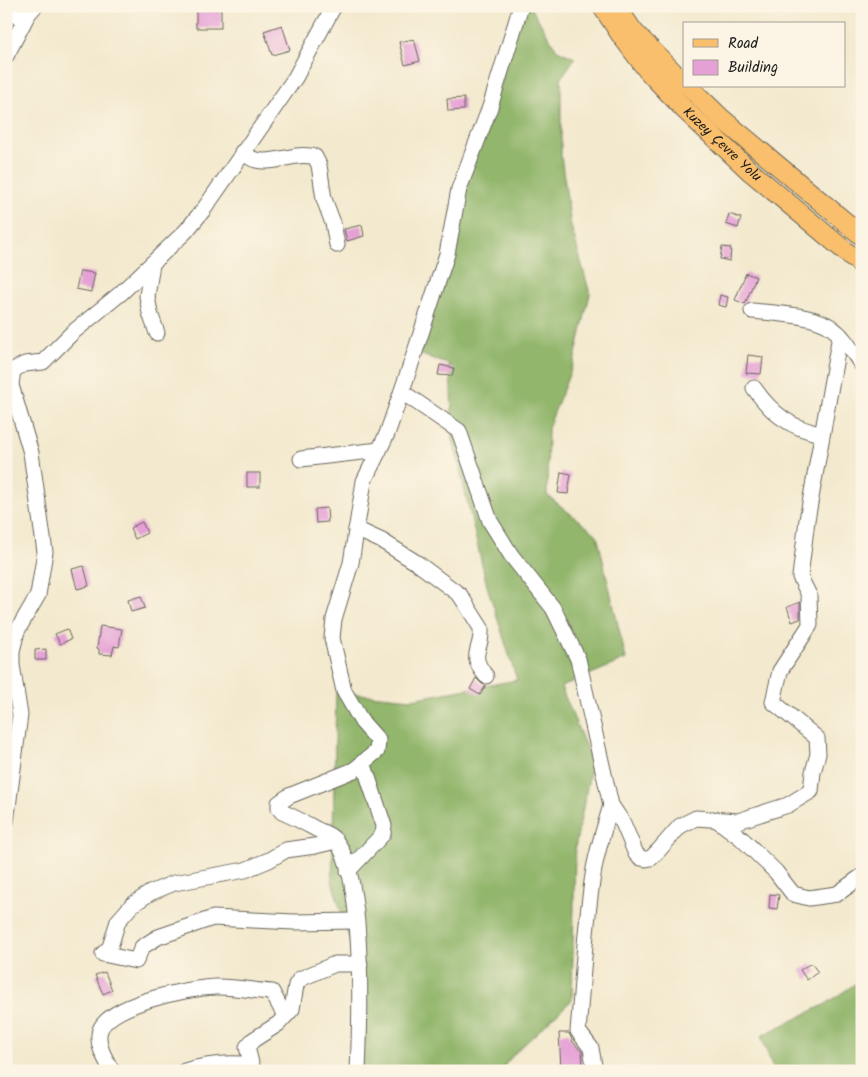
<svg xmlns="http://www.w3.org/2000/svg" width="868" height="1077" font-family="Kalam,sans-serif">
	<rect width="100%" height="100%" fill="#fcf5e5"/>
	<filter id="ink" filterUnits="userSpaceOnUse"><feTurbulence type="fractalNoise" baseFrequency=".02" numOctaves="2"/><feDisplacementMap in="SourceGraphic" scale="10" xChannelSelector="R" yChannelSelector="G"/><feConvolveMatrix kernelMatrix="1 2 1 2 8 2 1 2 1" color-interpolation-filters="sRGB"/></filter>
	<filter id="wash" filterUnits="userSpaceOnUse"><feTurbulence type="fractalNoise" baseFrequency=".0096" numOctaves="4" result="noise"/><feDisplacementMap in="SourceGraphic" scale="20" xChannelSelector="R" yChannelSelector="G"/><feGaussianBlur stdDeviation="1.12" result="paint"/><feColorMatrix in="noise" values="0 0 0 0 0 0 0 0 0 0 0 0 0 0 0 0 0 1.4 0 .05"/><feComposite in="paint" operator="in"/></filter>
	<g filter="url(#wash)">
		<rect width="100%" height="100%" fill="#f3e9ce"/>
		<g fill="#92b66c" stroke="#576944">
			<path d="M519,6H530L557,50L575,58L561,78V156L571,226L590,294L574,362L548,428L547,495L597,535L626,659L561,687L592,762L575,848L572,1000L515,1053L500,1071H357L369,1006L332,881L336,692L412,699L517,680L487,586L453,440L450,365L419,354L454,243L486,78Z"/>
			<path d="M862,979V1057L851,1071H774L761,1036L826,1004Z"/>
		</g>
		<g id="blocks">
			<g fill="#e5a0d6">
				<rect x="196" y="9" width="25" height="19"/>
				<path d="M282,25L290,50L272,55L264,31Z"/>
				<path d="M414,39L420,61L405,65L399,42Z"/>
				<path d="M464,98V110L448,111L447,99Z"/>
				<path d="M729,214L741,218L738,228L726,224Z"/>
				<path d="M362,225L364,236L347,241L344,229Z"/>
				<path d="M722,247L731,248L730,261L720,259Z"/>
				<path d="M80,271L95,273L91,292L76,289Z"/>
				<path d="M746,273L756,277L745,304L735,300Z"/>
				<path d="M720,295L728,297L726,307L718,305Z"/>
				<path d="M748,355L763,357L761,374L746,373Z"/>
				<path d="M440,365L454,368L452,376L438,375Z"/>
				<path d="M561,472L571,474L568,494L558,493Z"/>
				<rect x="247" y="473" width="13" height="14"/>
				<path d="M327,508L328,522L316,523L315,509Z"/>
				<path d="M142,522L147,533L135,539L130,528Z"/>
				<path d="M84,566L89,586L77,589L72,569Z"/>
				<path d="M141,596L145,608L131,612L128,600Z"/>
				<path d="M800,602V619L792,622L787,607Z"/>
				<path d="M100,626L122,629L119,647L114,646L112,655L99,654V649L97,648Z"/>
				<path d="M67,629L71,639L60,644L55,634Z"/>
				<path d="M46,649V660H35V650Z"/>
				<path d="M476,678L482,684L486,685L480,695L470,689Z"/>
				<path d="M770,894L779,895L777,909L769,908Z"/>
				<path d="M811,963L818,972L807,980L800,970Z"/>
				<path d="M105,972L112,990L103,994L95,975Z"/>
				<path d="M559,1033H569L573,1042L582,1052L583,1067L561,1068Z"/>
			</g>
		</g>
	</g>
	<g filter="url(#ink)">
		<use href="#blocks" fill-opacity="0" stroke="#67645a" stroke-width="1"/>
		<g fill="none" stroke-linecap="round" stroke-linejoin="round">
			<g stroke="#67645a" stroke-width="17">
				<g id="minor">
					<path d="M6,15L28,14L35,6"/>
					<path d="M6,56L28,14"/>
					<path d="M242,152C246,154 251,159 256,160C275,165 295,151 315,157L319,165L324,199L333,223L337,245"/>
					<path d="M152,264L147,296L150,313L157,333"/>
					<path d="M752,311C774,313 815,315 832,328C845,337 853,353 862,365"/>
					<path d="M754,388C772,414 792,429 822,434"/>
					<path d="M402,392L459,431L490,521L511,555L553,608L578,659L611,805L623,823L636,854L641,858L646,859L651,858L659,850L680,826L696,818L738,821L788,805L811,791L813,772L818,754L817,738L773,702L780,671L810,625L809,595L800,577L807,520L840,335"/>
					<path d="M301,459L379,450"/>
					<path d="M356,529L382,541L417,563L460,595L481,628C483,651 467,653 486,676"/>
					<path d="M717,820L741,838L776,872L793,894L809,898L837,894L862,876"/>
					<path d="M6,822L20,715L12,665V651L17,631L38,595L45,552L31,453L11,385L13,370L25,364L43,362L72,333L121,293L186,231L204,209L295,78L334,6"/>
					<path d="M348,871L383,834L384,826L363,762"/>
					<path d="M103,954L110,947L118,921L132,905L150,893L174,883L245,870L269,860L286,850L315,846L336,841"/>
					<path d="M103,954L136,961L142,947L158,937L213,918L294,922L356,921"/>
					<path d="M112,1071C106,1060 98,1048 99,1035C100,1005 190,988 215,987C234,986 253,991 272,992L285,1016"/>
					<path d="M185,1071C208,1064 228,1062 251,1065"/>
					<path d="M253,1071L247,1047L253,1040L278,1024L292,1009L296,985L300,979L335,964H360"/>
					<path d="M358,1071C360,1025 366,868 333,838C329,834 322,832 316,829C305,823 294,817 282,812L279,808V803L289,796L354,770L377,751L378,740L362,722L344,691L332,638L334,619L351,563L364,481L387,434L410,367L447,254L459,189L490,107L521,6"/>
					<path d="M595,1071L591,1048L578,1031C583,977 585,922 594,869C598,847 605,826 611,805"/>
				</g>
			</g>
			<g stroke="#67645a" stroke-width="21">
				<g id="major">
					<path id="s1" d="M602,6L621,35L648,71L684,109L751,172L862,265"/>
					<path d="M623,16L633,31L684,83"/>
					<path d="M688,86L721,118L862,236"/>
				</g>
			</g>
			<use href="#minor" stroke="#fff" stroke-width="15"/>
			<use href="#major" stroke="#f9bf6d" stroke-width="19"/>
		</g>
	</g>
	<g text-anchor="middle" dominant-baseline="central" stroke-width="5" stroke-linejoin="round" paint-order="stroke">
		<g font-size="14" fill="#1c1c1c" stroke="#fcf5e5">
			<text stroke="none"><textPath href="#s1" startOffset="184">Kuzey Çevre Yolu</textPath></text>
		</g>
	</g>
	<rect width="868" height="1077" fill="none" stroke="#fcf5e5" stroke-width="25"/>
	<rect x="683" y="22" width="162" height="65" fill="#fcf5e5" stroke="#a29e95"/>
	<rect x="693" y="39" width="25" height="8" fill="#f9bf6d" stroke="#a29e95"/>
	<text x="728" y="48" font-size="15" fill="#1c1c1c">Road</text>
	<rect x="693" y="60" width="25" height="15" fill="#e5a0d6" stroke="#a29e95"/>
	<text x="728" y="72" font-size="15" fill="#1c1c1c">Building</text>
</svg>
